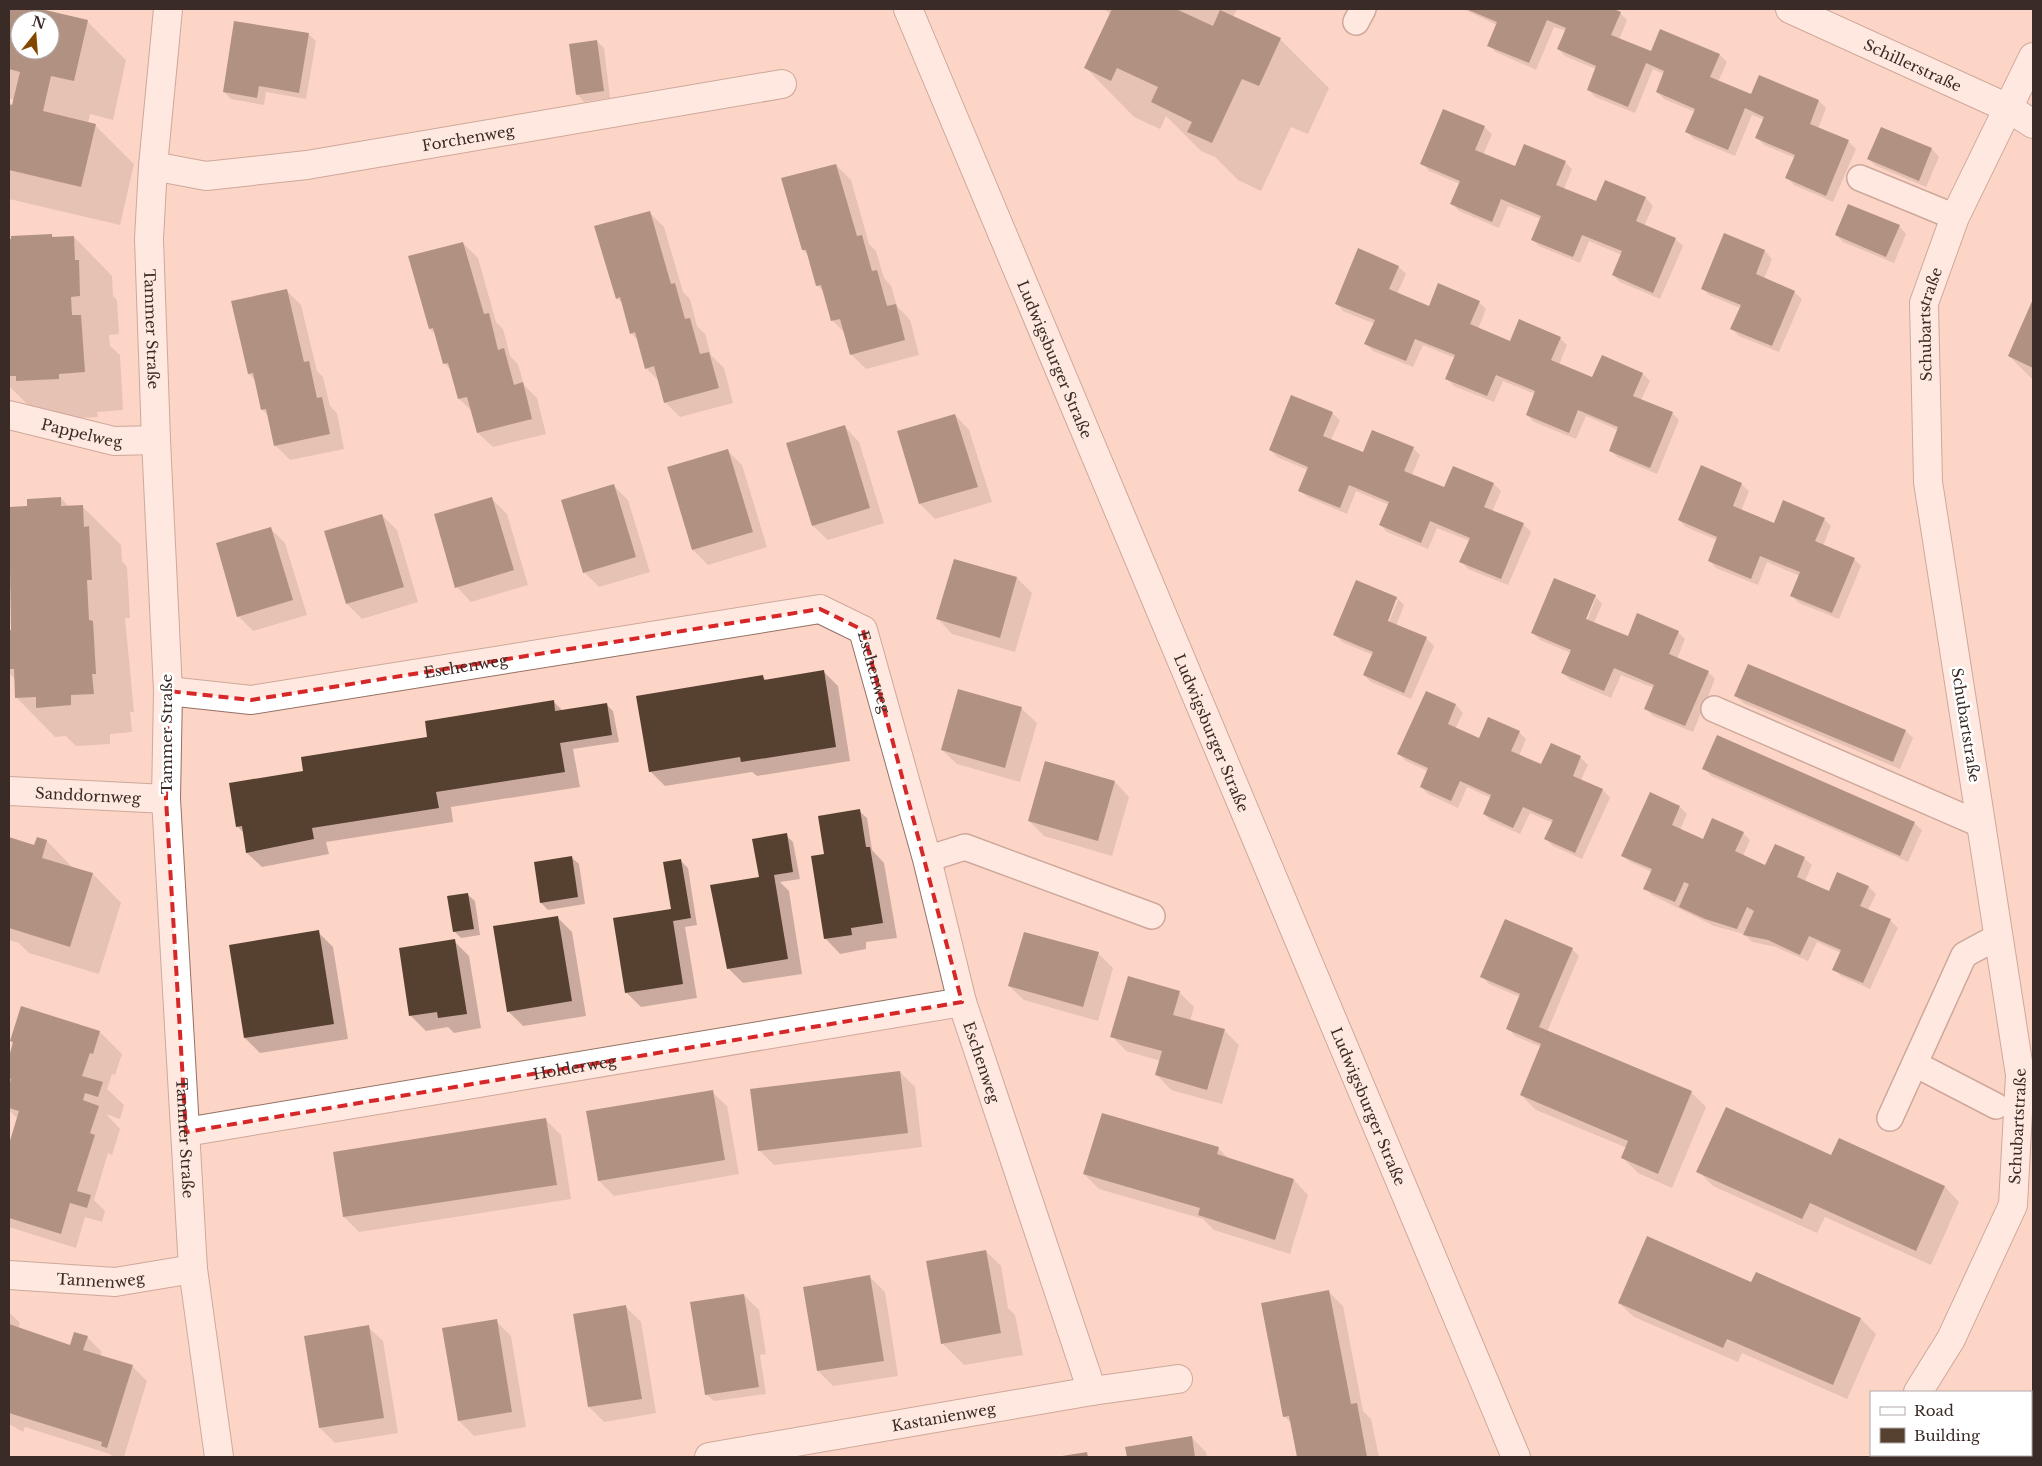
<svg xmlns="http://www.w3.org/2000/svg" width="2042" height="1466" font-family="'Libre Baskerville',serif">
	<rect width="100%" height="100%" fill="#fdd5c7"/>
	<g fill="#0003" fill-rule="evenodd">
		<path d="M9,9H35L87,21L126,60L113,120L90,114L88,123L95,125L134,164L120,225L9,199V105L13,106L15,100L9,98ZM20,20H50V50H20Z"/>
		<path d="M1105,9H1237L1233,17L1280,39L1329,88L1308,134L1291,127L1261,191L1238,180L1215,157L1201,151L1166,116L1160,129L1134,117L1086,68L1110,14Z"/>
		<path d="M1463,9H1611L1620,13L1627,20L1619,40L1652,53L1720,55L1727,62L1718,82L1751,96L1759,77L1819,101L1826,108L1818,129L1848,141L1856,149L1833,202L1794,185L1787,178L1795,158L1764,145L1757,138L1764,120L1752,115L1735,156L1694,139L1687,132L1695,112L1664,99L1657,92L1664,74L1653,69L1635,113L1595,97L1588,89L1596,69L1565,56L1558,49L1566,31L1554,27L1536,70L1496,52L1489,45L1497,25Z"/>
		<path d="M308,34L316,41L306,99L266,92L264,105L231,99L224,92Z"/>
		<path d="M597,41L604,48L610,98L584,102L577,94Z"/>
		<path d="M1484,127L1492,134L1483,155L1515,168L1565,162L1572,169L1564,189L1597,203L1605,182L1646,198L1653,206L1644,226L1675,239L1683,246L1660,299L1620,282L1613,275L1622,255L1589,241L1580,263L1539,246L1532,239L1541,219L1508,206L1499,228L1459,211L1452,204L1460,184L1429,171L1422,163Z"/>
		<path d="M1881,128L1932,149L1939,157L1926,187L1876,166L1868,159Z"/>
		<path d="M836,165L851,180L869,244L876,251L884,278L891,286L897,306L910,320L919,355L866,369L851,354L846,334L832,320L825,293L817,285L809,256L803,250Z"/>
		<path d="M650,213L664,227L683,292L690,299L697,326L705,334L711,355L724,368L733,403L680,417L665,402L660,382L646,368L639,341L631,333L623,304L617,298Z"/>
		<path d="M1899,226L1906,234L1894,263L1843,242L1836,235Z"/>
		<path d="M51,235L55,238L74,237L112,276L113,296L117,300L119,334L109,335L110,346L120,355L123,410L97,412L98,417L56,419L38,415L9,386V241Z"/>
		<path d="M1724,235L1765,251L1772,259L1764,279L1794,292L1802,299L1779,352L1739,336L1732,329L1740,308L1709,295L1702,288Z"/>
		<path d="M463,243L478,258L496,322L503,329L510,356L518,364L524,385L537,398L546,434L493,447L478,433L473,412L459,399L452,371L444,363L436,335L430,329Z"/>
		<path d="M1358,250L1399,267L1406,274L1397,294L1430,307L1479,302L1486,309L1478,329L1510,342L1560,338L1567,345L1559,365L1592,379L1643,374L1650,381L1641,400L1672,413L1679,420L1657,474L1617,457L1610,450L1618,430L1586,416L1576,439L1534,422L1527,415L1535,394L1503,381L1494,402L1454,386L1447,379L1455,358L1423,345L1413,367L1373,351L1366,344L1375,324L1343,311L1336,303Z"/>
		<path d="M286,290L301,305L317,371L323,377L330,406L337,413L344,449L290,460L275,445L269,417L262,409L255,380L249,374Z"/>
		<path d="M2033,302V380L2009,356Z"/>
		<path d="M1332,413L1340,420L1331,440L1364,454L1413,448L1420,455L1412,475L1445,489L1454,468L1494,484L1501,491L1492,512L1523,524L1531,532L1508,585L1468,569L1461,561L1470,541L1437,528L1428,549L1387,532L1380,525L1389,505L1356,491L1347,514L1307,497L1300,490L1308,470L1277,457L1270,450Z"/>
		<path d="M955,415L969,430L992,502L935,519L920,504L899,432Z"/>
		<path d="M845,427L859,442L884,523L828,540L813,526Z"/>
		<path d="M727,450L742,465L767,547L708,565L693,550L668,468Z"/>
		<path d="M1741,484L1749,491L1741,511L1775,524L1824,519L1831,526L1823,546L1854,559L1861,566L1839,619L1799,603L1792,596L1800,576L1767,562L1758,585L1716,568L1709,560L1717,540L1686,527L1679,520Z"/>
		<path d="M613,485L628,500L650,572L599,587L584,572Z"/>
		<path d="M61,498L69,507L82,506L121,545L122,561L127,567L130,618H125L134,712H130L132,732L110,734V744L76,746L66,736L55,737L17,698L16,680L9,673V631H13L11,587L9,585V508L29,507Z"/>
		<path d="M492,499L507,514L528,585L471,602L457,587Z"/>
		<path d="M382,515L397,530L418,602L362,619L347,604L326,532Z"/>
		<path d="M270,528L285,543L307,615L253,631L238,616Z"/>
		<path d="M955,560L1017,578L1032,593L1015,652L952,634L938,619Z"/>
		<path d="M1356,582L1397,598L1404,605L1396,626L1426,638L1434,646L1411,699L1371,682L1364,675L1373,655L1342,642L1334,634ZM1395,600H1398L1387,627L1384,626Z"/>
		<path d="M1595,596L1602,604L1594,623L1628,637L1678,632L1685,639L1677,659L1708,672L1715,679L1693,732L1653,716L1645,708L1654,688L1621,675L1611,698L1570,680L1563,673L1571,653L1540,640L1533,633ZM1593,598H1596L1585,625L1583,624Z"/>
		<path d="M1748,666L1906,731L1913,738L1900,769L1743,703L1736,696Z"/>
		<path d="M823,671L838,686L850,761L757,776L752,772L665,786L650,771L763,677L767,681Z"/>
		<path d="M959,690L1022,709L1037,723L1020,782L957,764L942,750Z"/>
		<path d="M1426,692L1456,705L1463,713L1455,729L1480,740L1519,732L1526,739L1519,756L1542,765L1580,757L1588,765L1581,780L1603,790L1610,798L1582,859L1553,846L1546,839L1553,823L1530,813L1520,834L1491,821L1484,814L1491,798L1467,787L1458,808L1428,794L1421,787L1428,771L1406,761L1399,754Z"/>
		<path d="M553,701L563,711L606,704L613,711L619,742L573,749L580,787L451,807L453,822L326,842L329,854L262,867L247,853L244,833L237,826L305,772Z"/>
		<path d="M1704,768L1914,823L1922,830L1908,862L1711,776Z"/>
		<path d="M1115,782L1129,797L1112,856L1044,836L1029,821Z"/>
		<path d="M1680,807L1687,814L1680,830L1704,840L1743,833L1750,840L1743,856L1766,867L1804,858L1812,865L1805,881L1830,893L1838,873L1869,887L1876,894L1868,910L1890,920L1898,928L1870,989L1841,976L1834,969L1841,953L1817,942L1808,961L1776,947L1752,942L1744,934L1714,926L1652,895L1645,888L1652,872L1630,862L1622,855Z"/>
		<path d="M859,811L867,818L872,850L884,863L897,938L866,942V949L840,954L826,939L825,855Z"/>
		<path d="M786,835L793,842L800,879L780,882L789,891L802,974L743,983L728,968L760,878Z"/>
		<path d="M9,838L35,846L37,839L47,841L74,869L93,874L121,903L99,974L29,953L19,943L9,940Z"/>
		<path d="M571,857L579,864L585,904L548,910L541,903Z"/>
		<path d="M681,861L688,868L697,925L685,927L697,998L641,1007L626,992L672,910Z"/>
		<path d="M467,894L475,901L480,935L461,938L454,931Z"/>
		<path d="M557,917L572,932L586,1016L523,1026L508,1011Z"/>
		<path d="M318,932L333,947L348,1039L260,1053L245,1038Z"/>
		<path d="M454,941L469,956L481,1028L454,1033L448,1027L426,1031L411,1016Z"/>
		<path d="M1572,949L1579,956L1547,1032L1691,1092L1706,1107L1672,1188L1638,1173L1623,1158L1627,1148L1536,1110L1521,1095L1541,1047L1515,1036L1507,1028L1520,997L1489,984L1482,977Z"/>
		<path d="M1098,953L1113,968L1098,1021L1024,1000L1009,986Z"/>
		<path d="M1179,992L1194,1007L1190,1021L1224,1030L1239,1045L1222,1104L1171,1090L1157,1075L1161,1061L1126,1051L1112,1036Z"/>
		<path d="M100,1032L122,1054L115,1075L112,1074L107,1089L124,1105L120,1119L106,1114L120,1129L112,1155L108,1153L94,1200L105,1211L102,1222L85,1217L76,1248L9,1227V1148L18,1119L9,1110V1091L11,1083L9,1081V1061L14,1044L11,1041Z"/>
		<path d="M900,1072L915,1087L922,1147L774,1165L759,1150Z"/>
		<path d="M712,1092L727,1106L739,1174L614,1196L599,1181Z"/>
		<path d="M546,1120L561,1135L571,1199L359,1232L344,1217Z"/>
		<path d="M1840,1140L1945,1187L1959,1202L1931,1265L1825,1217L1817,1233L1713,1186L1698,1171L1832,1157Z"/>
		<path d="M1218,1148L1230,1160L1294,1180L1308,1195L1290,1254L1214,1230L1203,1219L1099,1189L1084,1174Z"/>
		<path d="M986,1251L1001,1266L1008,1308L1015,1315L1023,1355L964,1365L942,1343Z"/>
		<path d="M1757,1274L1861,1319L1876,1334L1847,1399L1742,1353L1738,1362L1634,1317L1619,1303L1752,1284Z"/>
		<path d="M870,1277L885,1292L898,1376L833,1386L818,1371Z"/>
		<path d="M1328,1291L1343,1306L1363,1411L1371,1419L1379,1457H1298L1292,1424L1284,1416Z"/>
		<path d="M744,1295L759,1310L766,1354L760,1355L766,1394L714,1401L706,1394Z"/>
		<path d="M626,1307L641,1322L656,1413L604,1422L589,1407Z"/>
		<path d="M9,1312L20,1323L18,1329L71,1347L87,1337L102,1352L100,1356L132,1366L147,1381L124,1457H113L110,1454L25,1427L23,1432L9,1424Z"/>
		<path d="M496,1321L511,1336L526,1427L474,1436L459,1421Z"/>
		<path d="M368,1327L383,1341L398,1433L335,1443L320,1428Z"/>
		<path d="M1191,1437L1206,1452L1207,1457H1128L1127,1448Z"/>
	</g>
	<g fill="#56402f" fill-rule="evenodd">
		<path d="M9,9H41L88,20L74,81L51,76L43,111L96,124L81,187L9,170V104L12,105L20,72L9,69ZM20,20H50V50H20Z"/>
		<path d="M1112,9H1176L1213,26L1220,10L1281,38L1259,86L1242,79L1212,143L1187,132L1192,122L1151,102L1158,87L1117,68L1111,81L1084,68Z"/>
		<path d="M1466,9H1614L1621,12L1611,35L1651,51L1660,29L1720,54L1710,77L1751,94L1759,75L1819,100L1810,124L1849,140L1826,196L1785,178L1795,155L1755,138L1764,117L1745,108L1728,150L1685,132L1695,109L1656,92L1664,71L1646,63L1628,107L1587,90L1596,66L1557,49L1566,28L1547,20L1529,63L1487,46L1497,22Z"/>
		<path d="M234,21L309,33L299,93L259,86L257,98L223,92Z"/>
		<path d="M597,40L604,91L576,95L569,44Z"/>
		<path d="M1443,109L1485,126L1475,150L1515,166L1524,144L1566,161L1556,185L1596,201L1605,180L1646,197L1636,221L1676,238L1653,293L1612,275L1622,251L1582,235L1573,257L1531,240L1541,216L1501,199L1492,222L1450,204L1460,181L1420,164Z"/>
		<path d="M1881,127L1932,148L1919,181L1867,159Z"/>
		<path d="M836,164L857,236L862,235L872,271L877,270L887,306L896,304L905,340L850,355L840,319L831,321L821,285L816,286L806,250H802L781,178Z"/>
		<path d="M1848,204L1900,225L1886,257L1835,235Z"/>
		<path d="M650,211L671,284L675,283L685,319L690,318L700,354L709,352L719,388L664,403L654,366L645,369L635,332L630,334L620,297L616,299L594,226Z"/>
		<path d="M1724,233L1765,250L1756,274L1795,291L1772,346L1730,329L1741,305L1701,289Z"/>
		<path d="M52,234V237L74,236L75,260H79L80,296L71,297L72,315H81L85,372L59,374V379L16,381V376H9V239H11V236Z"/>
		<path d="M463,242L484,314L489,313L498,350L504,348L514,385L523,382L532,419L477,433L467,397L458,399L448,363L443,364L433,328L429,329L408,256Z"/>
		<path d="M1358,248L1399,266L1389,289L1429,306L1438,283L1480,301L1470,324L1510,341L1519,319L1561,337L1551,360L1592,377L1602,355L1643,373L1633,396L1673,412L1650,468L1609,451L1618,427L1578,410L1569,433L1526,415L1535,391L1496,375L1487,396L1445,379L1455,355L1415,339L1406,361L1364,344L1375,320L1335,304Z"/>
		<path d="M287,289L304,362L309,361L317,398L322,397L330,434L274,446L266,409L261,410L253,373L248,374L231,301Z"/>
		<path d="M2033,299V368L2008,356Z"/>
		<path d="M1291,395L1333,412L1323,436L1363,452L1372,430L1414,447L1404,471L1444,487L1453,466L1494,483L1484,507L1524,523L1501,579L1459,562L1470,538L1430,521L1421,543L1379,525L1389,502L1349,485L1340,508L1298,491L1308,467L1269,450Z"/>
		<path d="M955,414L978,487L919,504L897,431Z"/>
		<path d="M845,425L870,508L812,526L786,443Z"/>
		<path d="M728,449L753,532L692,550L667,467Z"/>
		<path d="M1701,465L1742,483L1733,506L1774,523L1783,500L1825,518L1815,541L1855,558L1832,613L1790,596L1800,572L1760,556L1751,579L1708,561L1717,537L1678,520Z"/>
		<path d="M614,484L636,557L583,573L561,500Z"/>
		<path d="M61,497V506L83,505L84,527L89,526L92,580H87L89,620L93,621L96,674H92L94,694L71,695V705L36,708V697L15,698L14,669H9V630H11L9,507L27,506V499Z"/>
		<path d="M492,497L514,570L455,588L434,514Z"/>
		<path d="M382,514L404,587L346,604L324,531Z"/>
		<path d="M271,527L293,600L237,617L216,543Z"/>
		<path d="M954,559L1017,577L1000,638L936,619Z"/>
		<path d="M1554,578L1596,595L1586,619L1628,636L1637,613L1679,631L1669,654L1709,671L1685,726L1644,709L1654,685L1614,668L1604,691L1561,673L1571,650L1531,633Z"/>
		<path d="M1356,580L1397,597L1388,621L1427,637L1404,693L1363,675L1373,652L1333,635Z"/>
		<path d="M1748,664L1906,730L1893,762L1734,696Z"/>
		<path d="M824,670L836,747L741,762L740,757L649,772L636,696L763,675L764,680Z"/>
		<path d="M958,689L1022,707L1005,768L941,750Z"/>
		<path d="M1426,691L1456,704L1448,724L1479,738L1488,717L1520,731L1511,751L1541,764L1551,743L1581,756L1573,776L1603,789L1575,853L1544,839L1553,820L1523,807L1513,828L1483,814L1491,795L1460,781L1451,801L1420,787L1428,768L1397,754Z"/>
		<path d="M554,700L555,711L607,703L612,735L560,743L565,772L436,792L439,808L312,828L314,839L246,853L242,826L236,827L229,783L303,771L301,757L427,737L425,721Z"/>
		<path d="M1717,735L1915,822L1900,856L1702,769Z"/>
		<path d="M1045,761L1115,781L1098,841L1028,821Z"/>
		<path d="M1650,792L1680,806L1672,825L1703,839L1712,818L1744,832L1735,851L1765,865L1775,844L1805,857L1797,877L1829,891L1837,872L1869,886L1860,906L1891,919L1863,983L1832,970L1841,950L1809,936L1800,955L1768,940L1743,935L1754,911L1747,907L1737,929L1705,919L1679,907L1689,884L1684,882L1675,902L1643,889L1652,869L1621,856Z"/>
		<path d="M860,809L866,847H870L883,923L851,928L852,935L824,939L811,856L824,854L818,816Z"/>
		<path d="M787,833L793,872L774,875L788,959L727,969L710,885L759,877L752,839Z"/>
		<path d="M9,837L34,845L37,837L47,840L42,858L93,873L70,947L9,928Z"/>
		<path d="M572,856L578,897L540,903L534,862Z"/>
		<path d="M681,859L691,918L673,921L683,984L625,993L613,918L671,909L663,862Z"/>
		<path d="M468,893L474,929L453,932L447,896Z"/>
		<path d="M558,916L572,1001L507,1012L493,926Z"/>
		<path d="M1505,919L1573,948L1539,1027L1692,1091L1658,1174L1621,1158L1628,1141L1520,1095L1541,1044L1506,1029L1520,994L1480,977Z"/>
		<path d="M319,930L334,1024L244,1038L229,945Z"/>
		<path d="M1024,932L1099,952L1083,1007L1008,986Z"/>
		<path d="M455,939L467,1014L438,1018L437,1012L409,1016L399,948Z"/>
		<path d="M1128,976L1180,991L1173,1015L1225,1029L1207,1090L1155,1075L1162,1051L1110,1037Z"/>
		<path d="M21,1006L100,1031L93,1054L90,1053L82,1076L103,1082L98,1097L85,1093L83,1100L99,1106L90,1133L95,1135L77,1191L91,1195L87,1208L70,1203L61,1234L9,1218V1144L19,1111L9,1108V1087L11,1079L9,1078V1057L13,1042L10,1041Z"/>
		<path d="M900,1071L908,1133L758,1151L750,1089Z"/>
		<path d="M713,1090L725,1160L598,1181L586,1111Z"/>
		<path d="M1726,1107L1831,1155L1839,1138L1945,1186L1916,1251L1810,1203L1802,1219L1696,1172Z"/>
		<path d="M1102,1113L1219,1147L1217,1154L1294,1179L1275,1240L1198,1215L1200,1208L1083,1174Z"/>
		<path d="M546,1118L557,1185L343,1217L333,1152Z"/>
		<path d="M1647,1236L1751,1282L1756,1272L1861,1318L1833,1385L1727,1339L1723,1348L1618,1303Z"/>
		<path d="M986,1250L1001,1333L941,1344L926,1261Z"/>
		<path d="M870,1275L884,1361L817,1371L803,1287Z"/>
		<path d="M1329,1290L1351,1404L1357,1403L1367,1457H1297L1289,1416L1283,1417L1261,1303Z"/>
		<path d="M744,1294L759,1387L705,1395L690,1302Z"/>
		<path d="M626,1305L642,1399L588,1407L573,1314Z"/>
		<path d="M497,1319L512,1412L458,1421L442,1328Z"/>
		<path d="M9,1324L70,1345L74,1332L88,1336L83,1350L133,1365L107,1448L101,1446L102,1442L9,1413Z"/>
		<path d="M369,1325L384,1418L319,1428L304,1336Z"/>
		<path d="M1192,1436L1195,1457H1127L1125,1447Z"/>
		<path d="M1087,1452L1088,1457H1062V1456Z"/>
	</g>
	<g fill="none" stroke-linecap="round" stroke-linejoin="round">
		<g stroke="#947165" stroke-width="28">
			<g id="lane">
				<path d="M1356,22L1363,9"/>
				<path d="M1860,178L1955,217"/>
				<path d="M1714,709L1982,825"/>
				<path d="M927,859L965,847L1152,916"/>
				<path d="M1915,1064L1996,1106"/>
				<path d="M1890,1118L1964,955L1999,936"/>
			</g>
		</g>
		<g stroke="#947165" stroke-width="30">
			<g id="street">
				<path id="s1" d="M168,9L153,166L149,239L156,440L168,691L166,799L193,1269L219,1457"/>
				<path id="s2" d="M1790,9L2010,109L2033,124"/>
				<path id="s3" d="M153,166L206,176L307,165L782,84"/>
				<path id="s4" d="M9,415L114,441L156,440"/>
				<path id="s5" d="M168,691L251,700L820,609L863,630L927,859L962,1002L1092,1391"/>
				<path id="s6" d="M9,791L166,799"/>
				<path id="s7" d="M186,1132L962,1002"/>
				<path id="s8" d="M9,1275L115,1282L193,1269"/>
				<path id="s9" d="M1918,1392L1951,1339L2013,1205L2020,1075L1928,482L1924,303L1955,217L2033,57"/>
				<path id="s10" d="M709,1457L1092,1391L1178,1379"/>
			</g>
		</g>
		<g stroke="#947165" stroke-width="30">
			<g id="secondary">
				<path id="s11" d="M908,9L1516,1457"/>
			</g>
		</g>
		<use href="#lane" stroke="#fff" stroke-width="25"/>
		<use href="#street" stroke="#fff" stroke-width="28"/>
		<use href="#secondary" stroke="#fff" stroke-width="28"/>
	</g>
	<path d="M0 0H2042V1466H0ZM820,609L863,630L962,1002L186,1132L166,799L168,691L251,700Z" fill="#fdd5c7" fill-opacity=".55" fill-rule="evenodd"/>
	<path fill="none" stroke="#d62828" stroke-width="4" stroke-dasharray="10 6" stroke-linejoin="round" d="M820,609L863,630L962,1002L186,1132L166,799L168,691L251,700Z"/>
	<g text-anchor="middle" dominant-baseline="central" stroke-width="5" stroke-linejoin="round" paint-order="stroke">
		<g font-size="15" fill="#3b2b26" stroke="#fff">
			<text stroke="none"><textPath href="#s2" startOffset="135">Schillerstraße</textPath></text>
			<text stroke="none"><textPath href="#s3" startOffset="319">Forchenweg</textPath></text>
			<text stroke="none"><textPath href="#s9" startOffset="1099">Schubartstraße</textPath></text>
			<text stroke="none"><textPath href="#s1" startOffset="321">Tammer Straße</textPath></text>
			<text stroke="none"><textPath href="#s11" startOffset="380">Ludwigsburger Straße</textPath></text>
			<text stroke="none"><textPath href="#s4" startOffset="75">Pappelweg</textPath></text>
			<text stroke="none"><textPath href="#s5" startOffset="301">Eschenweg</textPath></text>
			<text stroke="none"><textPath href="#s5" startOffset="751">Eschenweg</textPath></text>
			<text transform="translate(1966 725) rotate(81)">Schubartstraße</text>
			<text stroke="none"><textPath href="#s11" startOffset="785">Ludwigsburger Straße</textPath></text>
			<text transform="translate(166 734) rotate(-90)">Tammer Straße</text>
			<text stroke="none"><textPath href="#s6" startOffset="79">Sanddornweg</textPath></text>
			<text stroke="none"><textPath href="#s5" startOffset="1156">Eschenweg</textPath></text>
			<text stroke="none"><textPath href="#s7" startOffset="394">Holderweg</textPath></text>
			<text stroke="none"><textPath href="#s11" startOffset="1190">Ludwigsburger Straße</textPath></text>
			<text stroke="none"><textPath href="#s9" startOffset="289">Schubartstraße</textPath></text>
			<text stroke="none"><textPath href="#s1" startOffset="1131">Tammer Straße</textPath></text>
			<text stroke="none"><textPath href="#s8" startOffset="92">Tannenweg</textPath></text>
			<text stroke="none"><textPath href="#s10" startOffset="238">Kastanienweg</textPath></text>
		</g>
	</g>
	<rect width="2042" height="1466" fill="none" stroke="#3b2b26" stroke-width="20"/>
	<rect x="1870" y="1391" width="162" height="65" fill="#ffffff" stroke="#b1aaa8"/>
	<rect x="1880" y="1407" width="25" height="8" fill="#ffffff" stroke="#b1aaa8"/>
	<text x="1914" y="1416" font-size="15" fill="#3b2b26">Road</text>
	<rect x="1880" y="1428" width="25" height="15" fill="#56402f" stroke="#b1aaa8"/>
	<text x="1914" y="1441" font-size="15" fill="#3b2b26">Building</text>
	<g transform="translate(35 35) rotate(17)"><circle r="24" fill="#ffffff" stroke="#b1aaa8"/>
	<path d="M0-4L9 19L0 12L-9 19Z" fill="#834702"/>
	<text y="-8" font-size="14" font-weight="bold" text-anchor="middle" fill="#3b2b26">N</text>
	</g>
</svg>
